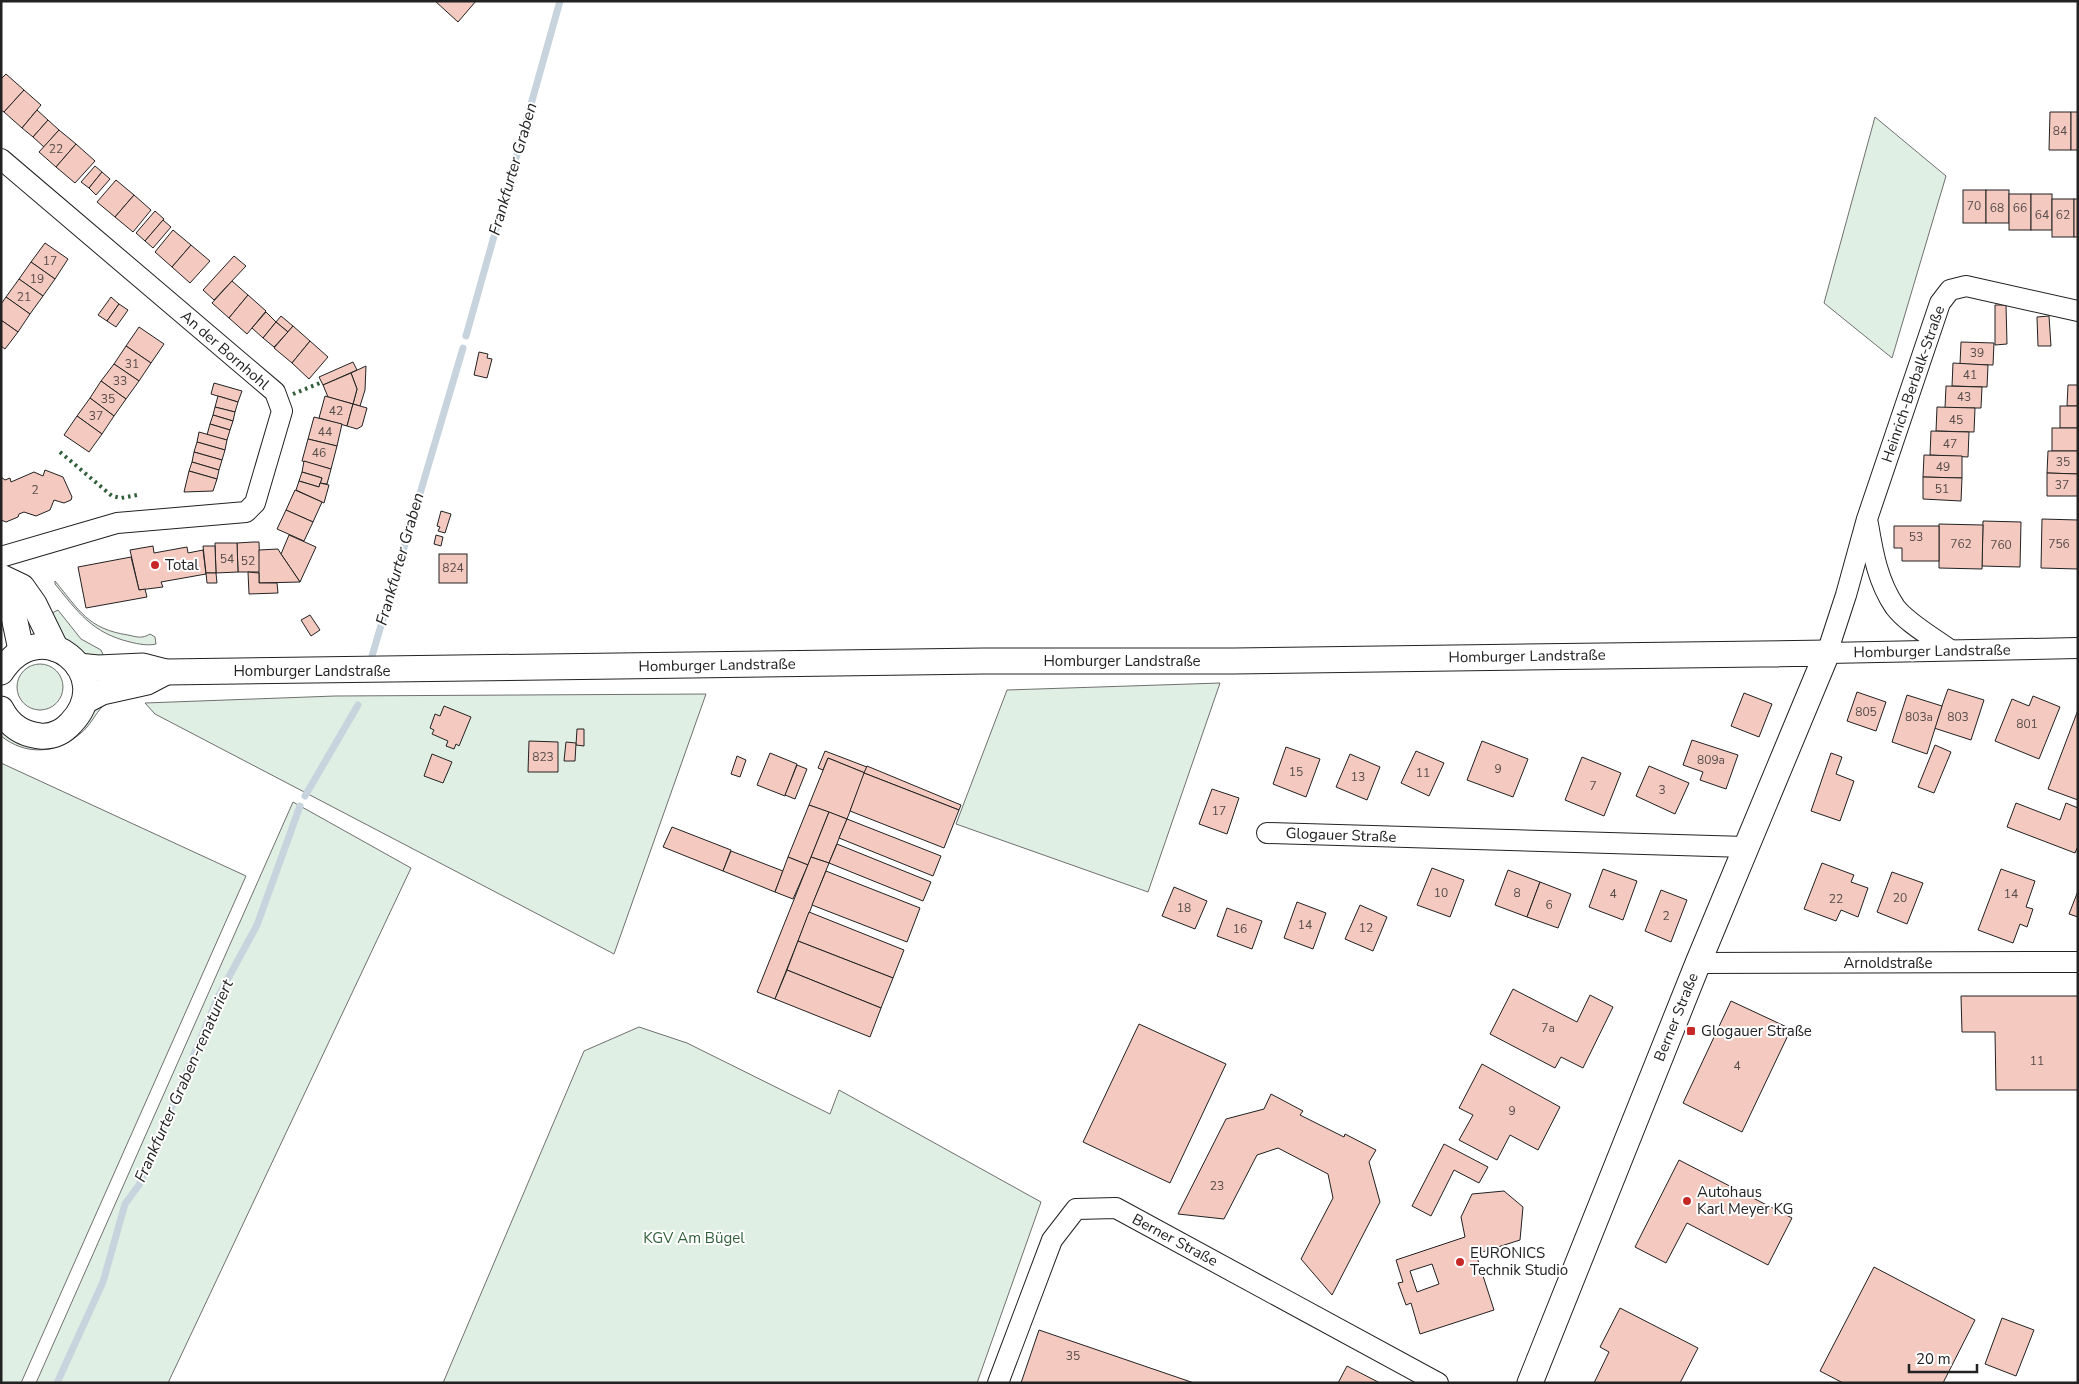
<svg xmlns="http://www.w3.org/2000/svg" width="2079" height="1384" font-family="'Nunito Sans',sans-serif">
	<rect width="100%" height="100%" fill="#fff"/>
	<g fill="#e0efe3" stroke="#6f6f6f">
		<path d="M1875,117L1946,176L1892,358L1824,303Z"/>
		<path d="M55,581C79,610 88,629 128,635C137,637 142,639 150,634L155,637L156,644C148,646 138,644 130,642C92,633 78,612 55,584Z"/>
		<path d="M58,610L81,639L101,650L105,659L88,658L63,641L48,615Z"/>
		<circle cx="40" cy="687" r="23"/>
		<path d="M1220,683L1148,892L956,824L1007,690Z"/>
		<path d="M706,694L614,954L155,714L145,703L335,696Z"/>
		<path d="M99,702L103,706C95,714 90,726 81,733C57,754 26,756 1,736V728L16,738Z"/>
		<path d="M1,763L246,876L21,1383H1Z"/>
		<path d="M293,802L411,868L168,1383H36Z"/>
		<path d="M639,1027L687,1043L830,1114L839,1090L1041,1202L977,1383H443L584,1051Z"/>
	</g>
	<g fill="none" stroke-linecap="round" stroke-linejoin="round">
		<g stroke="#c7d3dd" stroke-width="7">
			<path d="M466,336L560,1"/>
			<path d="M372,656L463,348"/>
			<path d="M305,796L358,705"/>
			<path d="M57,1383L103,1282L125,1204L139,1185L218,997L257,925L300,806"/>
		</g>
	</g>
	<g fill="#f3c9c0" stroke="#222" fill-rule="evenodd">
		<path d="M435,1H476L458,22Z"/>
		<path d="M6,74L24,90L4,112L1,110V79Z"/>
		<path d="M24,90L41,105L22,128L4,112Z"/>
		<path d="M37,110L48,120L33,137L22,128Z"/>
		<path d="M2050,112H2071V150H2049Z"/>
		<rect x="2071" y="112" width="7" height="38"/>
		<path d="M48,120L59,130L44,147L33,137Z"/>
		<path d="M59,130L76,144L56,167L39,152Z"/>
		<path d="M76,144L95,161L75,183L56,167Z"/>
		<path d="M95,166L102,172L89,188L81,182Z"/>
		<path d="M102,172L110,179L96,195L89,188Z"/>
		<path d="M116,180L134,195L115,217L97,202Z"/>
		<rect x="1963" y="190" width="23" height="33"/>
		<rect x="1986" y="190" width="23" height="33"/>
		<rect x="2009" y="194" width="22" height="36"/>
		<rect x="2031" y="194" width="21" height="36"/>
		<path d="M134,195L151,210L133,232L115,217Z"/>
		<rect x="2052" y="199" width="22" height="38"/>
		<rect x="2074" y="199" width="4" height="38"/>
		<path d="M155,211L164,219L145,241L136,233Z"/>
		<path d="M163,220L171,227L153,248L145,241Z"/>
		<path d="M173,230L191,245L172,267L155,252Z"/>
		<path d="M45,243L68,259L55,279L31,262Z"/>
		<path d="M191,245L210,261L190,283L172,267Z"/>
		<path d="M234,256L246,266L214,300L203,290Z"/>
		<path d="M31,262L55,279L43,296L19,279Z"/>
		<path d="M19,279L43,296L30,314L6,297Z"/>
		<path d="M232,281L248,295L229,318L212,303Z"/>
		<path d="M248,295L266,311L247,334L229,318Z"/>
		<path d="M6,297L30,314L18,332L1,320V304Z"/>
		<path d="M111,297L119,304L107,321L98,315Z"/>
		<path d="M119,304L128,310L116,327L107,321Z"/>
		<path d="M1995,305H2006L2007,344L1995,345Z"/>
		<path d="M266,312L276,322L263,338L252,328Z"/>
		<path d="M281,316L293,326L288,332L276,322Z"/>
		<path d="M2049,316L2051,346H2038L2037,317Z"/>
		<path d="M1,320L18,332L5,349L1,346Z"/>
		<path d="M276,322L288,332L274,347L263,338Z"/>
		<path d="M293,326L310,341L292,363L274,348Z"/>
		<path d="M139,327L164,344L151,363L126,346Z"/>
		<path d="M310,341L328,357L309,379L292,363Z"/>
		<path d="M1961,342L1994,343L1993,365L1960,364Z"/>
		<path d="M126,346L151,363L139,381L114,364Z"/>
		<path d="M479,352L488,354L487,358L492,359L487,378L474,375Z"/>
		<path d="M353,362L357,370L323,385L319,377Z"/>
		<path d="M1953,363L1988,365L1987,387L1952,386Z"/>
		<path d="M114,364L139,381L126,399L101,381Z"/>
		<path d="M366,366L365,390L360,406L353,404L357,389L351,373Z"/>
		<path d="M351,373L357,389L353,404L328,397L323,385Z"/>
		<path d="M101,381L126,399L114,416L90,398Z"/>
		<path d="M214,383L242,391L238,402L211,394Z"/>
		<path d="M2068,385H2078V406H2067Z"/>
		<path d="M1946,386L1982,387L1981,408H1945Z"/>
		<path d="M218,396L238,402L235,412L215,407Z"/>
		<path d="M325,396L353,404L347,426L319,418Z"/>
		<path d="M90,398L114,416L102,434L77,416Z"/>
		<path d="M353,404L367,408L362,426L357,429L347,426Z"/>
		<rect x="2060" y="406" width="18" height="22"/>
		<path d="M215,407L235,412L233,421L213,415Z"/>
		<path d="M1937,407L1975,408L1974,432L1936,431Z"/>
		<path d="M213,415L233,421L230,430L210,424Z"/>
		<path d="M77,416L102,434L89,452L64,435Z"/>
		<path d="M314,417L342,424L337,446L308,439Z"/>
		<path d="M210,424L230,430L227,440L207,435Z"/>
		<rect x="2052" y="428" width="26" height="23"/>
		<path d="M1931,431L1969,432L1968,457L1930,455Z"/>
		<path d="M199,432L227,440L225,450L197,442Z"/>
		<path d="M308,439L337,446L331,469L302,461Z"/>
		<path d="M197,442L225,450L222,460L194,452Z"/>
		<path d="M2048,451H2078V474L2047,473Z"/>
		<path d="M194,452L222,460L219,470L192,462Z"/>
		<path d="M1924,455L1962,456V478L1923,477Z"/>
		<path d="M304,461L331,469L327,484L320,483L322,478L302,472Z"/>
		<path d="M192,462L219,470L217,479L189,471Z"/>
		<path d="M45,470L63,477L72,497L71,500L64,503L54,500L50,510L36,516L24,512L19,514L18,517L6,522L1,520V477L5,480L10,478L11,482L34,472L43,476Z"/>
		<path d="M189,471L217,479L213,491L184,492Z"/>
		<path d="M302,472L322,478L319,487L299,481Z"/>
		<path d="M2047,473L2078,474V496H2047Z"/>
		<path d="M1923,477L1962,478L1961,501L1923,499Z"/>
		<path d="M299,481L319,487L320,483L329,485L324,503L296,490Z"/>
		<path d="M295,490L322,502L313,522L286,510Z"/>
		<path d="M286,510L313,522L304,541L277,529Z"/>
		<path d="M441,511L451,514L445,533L438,531L440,527L437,526Z"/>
		<path d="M2042,519L2078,520V569L2041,568Z"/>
		<path d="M1983,521L2021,522L2020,567L1982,566Z"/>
		<path d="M1939,524L1983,525L1982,569L1939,568Z"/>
		<path d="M1894,526H1939V561H1902V548H1894Z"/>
		<path d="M289,535L316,547L300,582L281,554Z"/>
		<path d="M436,535L443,537L441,546L434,544Z"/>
		<path d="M253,542H259L260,572H238L237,543Z"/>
		<path d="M215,543H237L238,572L216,573Z"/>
		<path d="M153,546L154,553L187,547L188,553L203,550L206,574L161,582L163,587L139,590L130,550Z"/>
		<path d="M203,546H215L216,573H206Z"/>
		<path d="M278,549L281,554L300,582L259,583V550Z"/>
		<rect x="439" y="554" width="28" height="29"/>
		<path d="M131,557L139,590L145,589L147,597L86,608L78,567Z"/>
		<path d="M248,572L259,573V583H277L278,593L249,594Z"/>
		<path d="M206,573H216L217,583H207Z"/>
		<path d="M310,615L320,630L311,636L301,620Z"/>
		<path d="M1948,689L1984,700L1971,740L1934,728Z"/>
		<path d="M1857,692L1886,702L1876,731L1847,721Z"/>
		<path d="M1744,693L1772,704L1759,737L1731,726Z"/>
		<path d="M1907,695L1942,706L1927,754L1892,742Z"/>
		<path d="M2033,696L2060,707L2039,759L1995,741L2012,699L2029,706Z"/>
		<path d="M444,706L471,717L459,746L456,744L454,749L446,746L448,741L432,734L434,730L430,728L435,714L440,716Z"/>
		<path d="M2078,710V800L2048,789Z"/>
		<path d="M577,729H584V746L576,745Z"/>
		<path d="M1692,740L1738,755L1726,789L1700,780L1703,772L1683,765Z"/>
		<path d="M529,741L558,742V772H528Z"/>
		<path d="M1482,741L1528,759L1513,797L1467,780Z"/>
		<path d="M566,742L576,743L575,761H564Z"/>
		<path d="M1935,745L1951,752L1934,793L1918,787Z"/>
		<path d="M1286,747L1320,759L1306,797L1273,784Z"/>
		<path d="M825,751L867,767L865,773L828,758L823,770L818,768Z"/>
		<path d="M1416,751L1444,763L1429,796L1401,783Z"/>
		<path d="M770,753L797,764L785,796L757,785Z"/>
		<path d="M1831,753L1842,757L1836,774L1854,781L1840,821L1811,811Z"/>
		<path d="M432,754L452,762L443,783L424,776Z"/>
		<path d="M1350,754L1380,767L1367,800L1336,787Z"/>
		<path d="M737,756L746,760L740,777L731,774Z"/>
		<path d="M1582,757L1621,773L1604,816L1565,800Z"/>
		<path d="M828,758L865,773L847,819L809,805Z"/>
		<path d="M797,765L807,769L795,799L785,795Z"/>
		<path d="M867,766L961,805L959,810L864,773Z"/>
		<path d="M1649,766L1689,783L1675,814L1636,796Z"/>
		<path d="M864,773L959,810L944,848L850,811Z"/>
		<path d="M1212,789L1239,798L1227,834L1199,824Z"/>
		<path d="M2016,803L2060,820L2066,803L2078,808V846L2075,853L2007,827Z"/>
		<path d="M809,805L829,812L808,865L788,857Z"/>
		<path d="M829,812L847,819L829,863L811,857Z"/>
		<path d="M847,819L941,856L933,876L839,838Z"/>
		<path d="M672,827L731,850L723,871L663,847Z"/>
		<path d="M837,844L931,882L923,901L829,863Z"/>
		<path d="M731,851L783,871L775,892L723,871Z"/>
		<path d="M788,857L808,865L793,899L775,892Z"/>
		<path d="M811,857L829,863L775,999L757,992Z"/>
		<path d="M1822,863L1854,875L1851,882L1868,888L1858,917L1841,910L1836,921L1804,909Z"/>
		<path d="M1432,868L1464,880L1450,917L1417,905Z"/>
		<path d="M1603,869L1637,881L1623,920L1589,907Z"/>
		<path d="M2001,869L2035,881L2026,907L2033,909L2027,927L2020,924L2013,943L1978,930Z"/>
		<path d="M1508,870L1540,882L1527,917L1495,905Z"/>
		<path d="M826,871L920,908L907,942L812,905Z"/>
		<path d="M1892,872L1923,883L1907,924L1877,912Z"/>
		<path d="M1540,882L1571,894L1558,928L1527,917Z"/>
		<path d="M1174,887L1207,901L1195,929L1162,916Z"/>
		<path d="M1661,890L1687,900L1671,942L1645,931Z"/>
		<path d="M2078,891V917L2069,914Z"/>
		<path d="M1297,902L1326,913L1313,949L1284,938Z"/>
		<path d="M1360,905L1387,917L1373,951L1345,939Z"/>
		<path d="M1227,908L1262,921L1252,949L1217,936Z"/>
		<path d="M809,912L904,950L893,978L798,941Z"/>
		<path d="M798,941L893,978L881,1008L787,970Z"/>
		<path d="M787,970L881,1008L870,1037L775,999Z"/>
		<path d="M1513,989L1577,1022L1590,995L1613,1007L1583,1068L1561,1057L1555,1068L1490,1034Z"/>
		<path d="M1961,996H2078V1090H1996L1995,1032H1962Z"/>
		<path d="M1731,1001L1791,1029L1742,1132L1683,1103Z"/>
		<path d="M1139,1024L1226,1064L1170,1183L1083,1142Z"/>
		<path d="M1482,1064L1560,1107L1538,1150L1510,1135L1497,1160L1459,1140L1473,1115L1459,1108Z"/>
		<path d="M1271,1094L1303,1111L1300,1115L1344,1137L1345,1134L1376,1150L1369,1162L1380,1202L1332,1295L1301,1259L1333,1198L1328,1174L1278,1148L1257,1155L1224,1219L1178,1214L1226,1119L1264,1109Z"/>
		<path d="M1444,1144L1488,1167L1479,1183L1454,1170L1431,1216L1412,1206Z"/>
		<path d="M1679,1160L1792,1218L1768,1265L1687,1223L1666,1263L1635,1247Z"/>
		<path d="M1504,1191L1523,1207L1520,1240L1476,1254L1494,1310L1420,1334L1411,1303L1406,1305L1398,1283L1403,1282L1396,1260L1465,1237L1461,1217L1472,1194ZM1432,1264L1439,1284L1417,1292L1410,1271Z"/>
		<path d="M1874,1267L1975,1320L1943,1383H1843L1820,1371Z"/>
		<path d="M1620,1308L1698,1348L1680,1383H1594L1609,1352L1600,1347Z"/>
		<path d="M2002,1318L2034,1330L2016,1376L1985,1364Z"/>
		<path d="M1039,1330L1194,1383H1021Z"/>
		<path d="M1347,1366L1380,1383H1338Z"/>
	</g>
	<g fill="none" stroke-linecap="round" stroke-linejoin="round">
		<g stroke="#222" stroke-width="22">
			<g id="minor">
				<path d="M1,159L275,392L282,411L255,503L246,512L117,523L1,557"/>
				<path d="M2078,311L1966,286L1950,290L1940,303L1867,519L1846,595L1827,653L2078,648"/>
				<path d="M1868,524C1873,554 1878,582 1895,607C1907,623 1934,638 1950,650"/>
				<path d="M1267,833L1746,847"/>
				<path d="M1698,963L2078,962"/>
				<path d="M998,1383L1052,1240L1076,1209L1116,1208L1438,1383"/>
			</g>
		</g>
		<g stroke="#222" stroke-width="27">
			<g id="tertiary">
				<path d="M1,577L22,587L34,604L56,649"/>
				<path d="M1,584L13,612L21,650"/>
				<path d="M78,666L98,668L143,666L166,672L984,661H1234L1827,653L1698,963L1530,1383"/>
				<path d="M1,672C41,610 118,674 71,723C63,732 52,737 40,736C22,734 9,725 1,709"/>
				<path d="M85,701L102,692L147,682L166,672"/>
			</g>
		</g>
		<use href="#minor" stroke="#fff" stroke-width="20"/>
		<use href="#tertiary" stroke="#fff" stroke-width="25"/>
		<g stroke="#2f5e38" stroke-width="4" stroke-dasharray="2.5 4" stroke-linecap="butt">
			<path d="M293,394L320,383"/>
			<path d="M60,452L112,496L121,498L137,495"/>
		</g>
	</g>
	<g fill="#c62828" stroke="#fff" stroke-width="2">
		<circle cx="155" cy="565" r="5"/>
		<rect x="1686" y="1026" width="10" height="10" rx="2.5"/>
		<circle cx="1687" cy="1201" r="5"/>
		<circle cx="1460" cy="1262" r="5"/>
	</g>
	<g text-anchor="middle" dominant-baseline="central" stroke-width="4" stroke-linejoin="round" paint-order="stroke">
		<g font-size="12" fill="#564c4a">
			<text x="2060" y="131">84</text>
			<text x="56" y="149">22</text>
			<text x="1974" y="206">70</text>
			<text x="1997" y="208">68</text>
			<text x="2020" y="208">66</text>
			<text x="2042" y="215">64</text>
			<text x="2063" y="215">62</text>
			<text x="50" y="261">17</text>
			<text x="37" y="279">19</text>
			<text x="24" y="297">21</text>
			<text x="1977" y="353">39</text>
			<text x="132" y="364">31</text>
			<text x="1970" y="375">41</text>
			<text x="120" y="381">33</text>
			<text x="1964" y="397">43</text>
			<text x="108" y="399">35</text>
			<text x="336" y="411">42</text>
			<text x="96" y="416">37</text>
			<text x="1956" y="420">45</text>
			<text x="325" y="432">44</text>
			<text x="1950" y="444">47</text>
			<text x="319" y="453">46</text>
			<text x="2063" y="462">35</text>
			<text x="1943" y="467">49</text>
			<text x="2062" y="485">37</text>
			<text x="1942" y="489">51</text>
			<text x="35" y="490">2</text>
			<text x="1916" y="537">53</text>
			<text x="1961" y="544">762</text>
			<text x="2059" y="544">756</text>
			<text x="2001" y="545">760</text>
			<text x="227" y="559">54</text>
			<text x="248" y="561">52</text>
			<text x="453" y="568">824</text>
			<text x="1866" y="712">805</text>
			<text x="1919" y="717">803a</text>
			<text x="1958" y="717">803</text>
			<text x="2027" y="724">801</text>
			<text x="543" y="757">823</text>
			<text x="1711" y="760">809a</text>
			<text x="1498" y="769">9</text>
			<text x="1296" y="772">15</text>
			<text x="1423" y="773">11</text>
			<text x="1358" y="777">13</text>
			<text x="1593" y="786">7</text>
			<text x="1662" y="790">3</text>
			<text x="1219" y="811">17</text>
			<text x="1441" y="893">10</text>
			<text x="1517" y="893">8</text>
			<text x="1613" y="894">4</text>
			<text x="2011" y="894">14</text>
			<text x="1900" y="898">20</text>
			<text x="1836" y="899">22</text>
			<text x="1549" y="905">6</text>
			<text x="1184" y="908">18</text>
			<text x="1666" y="916">2</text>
			<text x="1305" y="925">14</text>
			<text x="1366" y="928">12</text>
			<text x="1240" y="929">16</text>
			<text x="1548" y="1028">7a</text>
			<text x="2037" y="1061">11</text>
			<text x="1737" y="1066">4</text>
			<text x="1512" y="1111">9</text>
			<text x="1217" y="1186">23</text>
			<text x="1073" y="1356">35</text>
		</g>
		<g font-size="15" fill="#222" stroke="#fff">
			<text transform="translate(225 350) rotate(41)">An der Bornhohl</text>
			<text transform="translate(1913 384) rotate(-71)">Heinrich-Berbalk-Straße</text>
			<text transform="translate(1932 651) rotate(-1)">Homburger Landstraße</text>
			<text transform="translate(1527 656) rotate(-1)">Homburger Landstraße</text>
			<text x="1122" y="661">Homburger Landstraße</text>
			<text transform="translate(717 665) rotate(-1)">Homburger Landstraße</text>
			<text x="312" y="671">Homburger Landstraße</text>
			<text transform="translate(1341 835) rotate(2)">Glogauer Straße</text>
			<text x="1888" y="963">Arnoldstraße</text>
			<text transform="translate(1676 1017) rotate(-68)">Berner Straße</text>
			<text transform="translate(1175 1240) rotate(28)">Berner Straße</text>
		</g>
		<g font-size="15" fill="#222" stroke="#fff" text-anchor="start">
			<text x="165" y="565">Total</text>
			<text x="1701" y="1031">Glogauer Straße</text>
			<text x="1697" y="1192">Autohaus<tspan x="1697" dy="17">Karl Meyer KG</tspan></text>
			<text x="1470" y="1253">EURONICS<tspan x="1470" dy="17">Technik Studio</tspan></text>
		</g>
		<g font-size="15" fill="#2f5e38" stroke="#fff">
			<text x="694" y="1238">KGV Am Bügel</text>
		</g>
		<g font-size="16" font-style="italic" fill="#222" stroke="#fff">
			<text transform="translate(513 169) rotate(-74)">Frankfurter Graben</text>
			<text transform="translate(400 559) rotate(-74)">Frankfurter Graben</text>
			<text transform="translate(184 1081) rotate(-66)">Frankfurter Graben-renaturiert</text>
		</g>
	</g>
	<rect width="2079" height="1384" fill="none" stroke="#222222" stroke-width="5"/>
	<path d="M1909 1364v8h68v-8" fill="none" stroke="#222222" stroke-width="2.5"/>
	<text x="1916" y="1364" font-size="15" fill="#222222" stroke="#ffffff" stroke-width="4" paint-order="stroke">20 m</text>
</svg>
